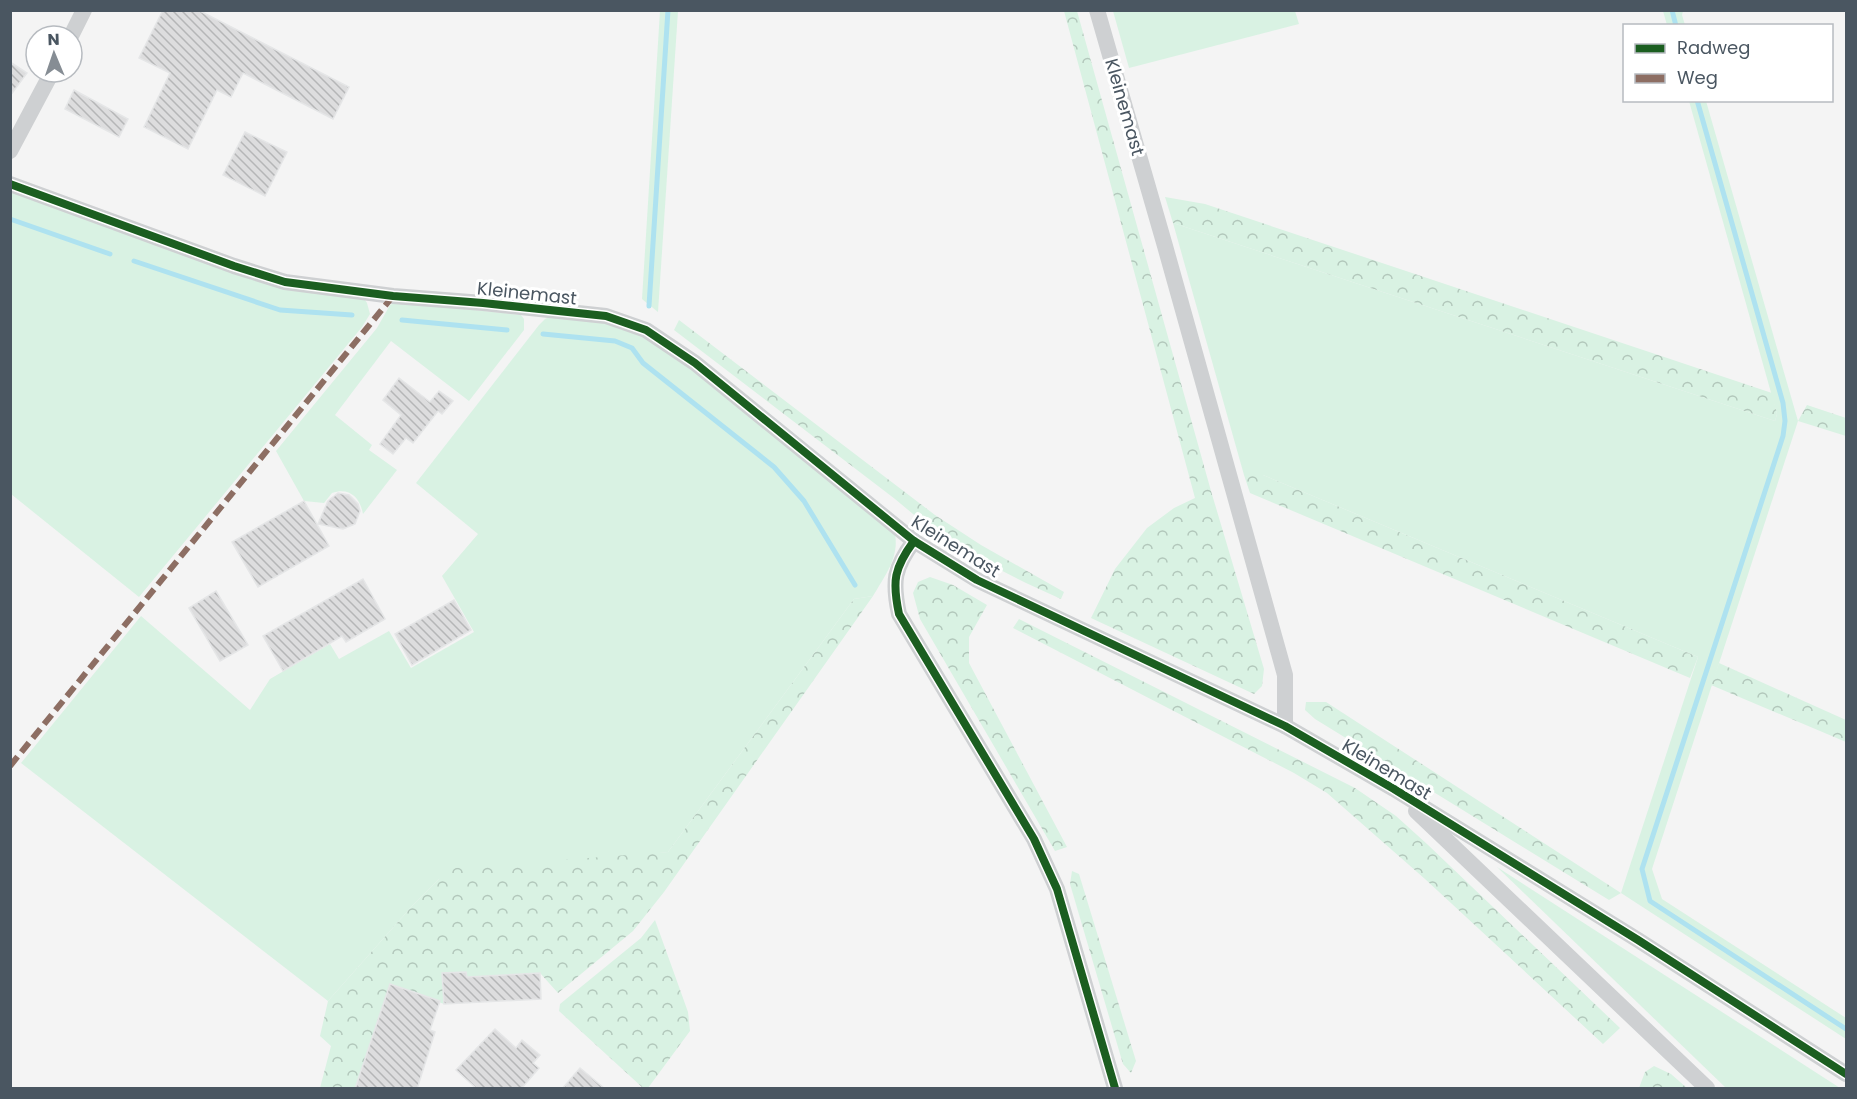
<svg xmlns="http://www.w3.org/2000/svg" width="1857" height="1099" font-family="Poppins,sans-serif">
	<defs>
		<pattern id="forest-crowns" width="20" height="18" patternUnits="userSpaceOnUse" patternTransform="scale(1.5)"><rect width="20" height="18" fill="#d9f2e3"/><path d="M2 6a3 3 0 1 1 6 0M12 15a3 3 0 1 1 6 0" fill="none" stroke="#b2c7bb"/></pattern>
		<pattern id="building-back-hatch" width="6" height="6" patternUnits="userSpaceOnUse" patternTransform="scale(1.5)"><rect width="6" height="6" fill="#ddddde"/><path d="M-1 5l2 2M0 0l6 6M5-1l2 2" fill="none" stroke="#b5b6b7"/></pattern>
	</defs>
	<rect width="100%" height="100%" fill="#f4f4f4"/>
	<g fill="#d9f2e3">
		<path d="M660,11H678L658,312L642,299Z"/>
		<path d="M1113,11H1295L1299,24L1129,68Z"/>
		<path d="M1663,11H1683L1682,15L1685,25H1667Z"/>
		<path d="M1689,101H1706L1798,421L1652,869L1662,899L1846,1018V1039L1621,893L1698,657L1263,475H1244L1173,223L1775,421L1777,414Z"/>
		<path d="M10,191L63,210L363,297L367,303L370,314L362,327L139,597L11,494Z"/>
		<path d="M397,302L521,315L524,319V330L469,401L391,341L335,415L372,445L369,450L397,470L363,514C360,497 349,487 332,493L324,503L304,501L276,451L377,328L390,305Z"/>
		<path d="M554,315L601,320L656,342L894,529C901,555 886,574 873,596L854,599L668,852L439,879L413,905L328,1001L21,763L141,616L250,710L270,679L330,644L339,659L389,631L411,668L474,632L442,576L478,534L416,483L539,325L545,319Z"/>
		<path d="M1497,867L1840,1088H1726Z"/>
	</g>
	<g fill="url(#forest-crowns)">
		<path d="M1064,11H1077L1211,491L1264,669L1262,686L1254,694L1091,618L1115,569L1147,528L1174,508L1195,498Z"/>
		<path d="M1165,197L1205,204L1772,393L1777,414L1775,421L1173,223Z"/>
		<path d="M679,320L935,515L981,545L1064,592L1061,599L1026,583L977,558L931,529L895,499L674,330Z"/>
		<path d="M1807,405L1846,418V436L1798,421Z"/>
		<path d="M1244,475H1263L1698,657L1690,678L1250,493Z"/>
		<path d="M930,577L953,585L987,605L969,637V663L1067,847L1055,851L920,619L913,593L918,582Z"/>
		<path d="M873,596L664,892L633,931L558,993L540,973L467,977L466,972L443,973L444,1004L390,984L355,1088H320L331,1046L320,1036L328,1001L413,905L439,879L455,868L668,852L854,599Z"/>
		<path d="M1019,619L1355,788L1396,816L1427,844L1620,1028L1603,1044L1425,879L1327,793L1294,773L1013,628Z"/>
		<path d="M1719,663L1846,720V742L1711,685Z"/>
		<path d="M1306,702H1326L1621,893L1609,900L1315,719L1305,710Z"/>
		<path d="M1072,871L1079,874L1136,1061L1131,1073L1123,1064L1070,884Z"/>
		<path d="M655,920L688,1012L690,1031L648,1088H643L559,1011L560,1004L641,938Z"/>
		<path d="M1654,1066L1671,1074L1687,1088H1639L1645,1072Z"/>
	</g>
	<g fill="none" stroke-linecap="round" stroke-linejoin="round">
		<g stroke="#aee2f0" stroke-width="5">
			<path d="M1672,10L1676,26"/>
			<path d="M1697,100L1783,403L1785,421L1783,436L1642,869L1650,901L1846,1029"/>
			<path d="M10,219L110,254"/>
			<path d="M134,261L280,310L352,315"/>
			<path d="M649,306L668,10"/>
			<path d="M402,320L507,330"/>
			<path d="M543,334L615,341L632,348L643,363L774,467L804,501L855,585"/>
		</g>
	</g>
	<g fill="url(#building-back-hatch)" stroke="#e5e6e7" stroke-width="1.5">
		<path d="M163,10H198L349,87L333,119L243,73L231,97L217,90L188,149L144,127L170,73L139,58Z"/>
		<path d="M10,62L27,73L10,96Z"/>
		<path d="M74,90L128,119L119,137L65,109Z"/>
		<path d="M245,132L287,152L265,196L223,175Z"/>
		<path d="M399,378L430,402L439,391L453,401L442,414L438,411L413,443L406,438L393,454L380,444L401,415L383,400Z"/>
		<path d="M338,493L349,495L358,504L360,511L355,524L343,529L318,524L328,501Z"/>
		<path d="M304,501L329,546L258,587L232,542Z"/>
		<path d="M363,579L385,619L346,642L342,636L283,671L263,636Z"/>
		<path d="M216,591L248,645L220,661L189,608Z"/>
		<path d="M454,600L471,630L412,665L395,634Z"/>
		<path d="M466,972L467,977L540,973L541,999L444,1004L442,973Z"/>
		<path d="M390,984L440,1001L430,1030L435,1032L417,1089H355Z"/>
		<path d="M495,1029L516,1048L522,1040L540,1055L533,1063L539,1068L521,1089H477L456,1070Z"/>
		<path d="M580,1068L605,1089H562Z"/>
	</g>
	<g fill="none" stroke-linecap="round" stroke-linejoin="round">
		<g stroke="#ced0d2" stroke-width="16">
			<path d="M1097,10L1165,246L1285,675V726"/>
			<path d="M71,36L84,10"/>
			<path d="M10,151L52,72"/>
			<path d="M10,184L234,266L285,282L393,296L483,303L606,316L646,330L695,363L914,541L977,580L1285,726L1394,789L1638,940L1846,1074"/>
			<path d="M914,541C894,568 892,581 899,614L1034,839L1057,889L1115,1088"/>
			<path d="M1416,811L1707,1088"/>
		</g>
		<path stroke="#8d6e63" stroke-width="6" stroke-dasharray="12 6" stroke-linecap="butt" d="M10,766L393,296"/>
		<g stroke="#fff" stroke-width="11">
			<g id="cycleway">
				<path d="M10,184L234,266L285,282L393,296L483,303L606,316L646,330L695,363L914,541L977,580L1285,726L1394,789L1638,940L1846,1074"/>
				<path d="M914,541C894,568 892,581 899,614L1034,839L1057,889L1115,1088"/>
			</g>
		</g>
		<use href="#cycleway" stroke="#1b5e20" stroke-width="8"/>
	</g>
	<g text-anchor="middle" dominant-baseline="central" stroke-width="6" stroke-linejoin="round" paint-order="stroke">
		<g font-size="18" fill="#4a5661" stroke="#fff">
			<text transform="translate(1125 107) rotate(74)">Kleinemast</text>
			<text transform="translate(527 293) rotate(6)">Kleinemast</text>
			<text transform="translate(956 546) rotate(32)">Kleinemast</text>
			<text transform="translate(1387 769) rotate(31)">Kleinemast</text>
		</g>
	</g>
	<rect width="1857" height="1099" fill="none" stroke="#4a5661" stroke-width="24"/>
	<rect x="1623" y="24" width="210" height="78" fill="#ffffff" stroke="#b7bbc0" stroke-width="1.5"/>
	<rect x="1635" y="44" width="30" height="9" fill="#1b5e20" stroke="#b7bbc0" stroke-width="1.5"/>
	<text x="1677" y="54" font-size="18" fill="#4a5661">Radweg</text>
	<rect x="1635" y="74" width="30" height="9" fill="#8d6e63" stroke="#b7bbc0" stroke-width="1.5"/>
	<text x="1677" y="84" font-size="18" fill="#4a5661">Weg</text>
	<g transform="translate(54 54) rotate(358)"><circle r="28" fill="#ffffff" stroke="#b7bbc0" stroke-width="1.5"/>
	<path d="M0-4.5L10 22L0 15L-10 22Z" fill="#868d94"/>
	<text y="-9" font-size="16" font-weight="bold" text-anchor="middle" fill="#4a5661">N</text>
	</g>
</svg>
